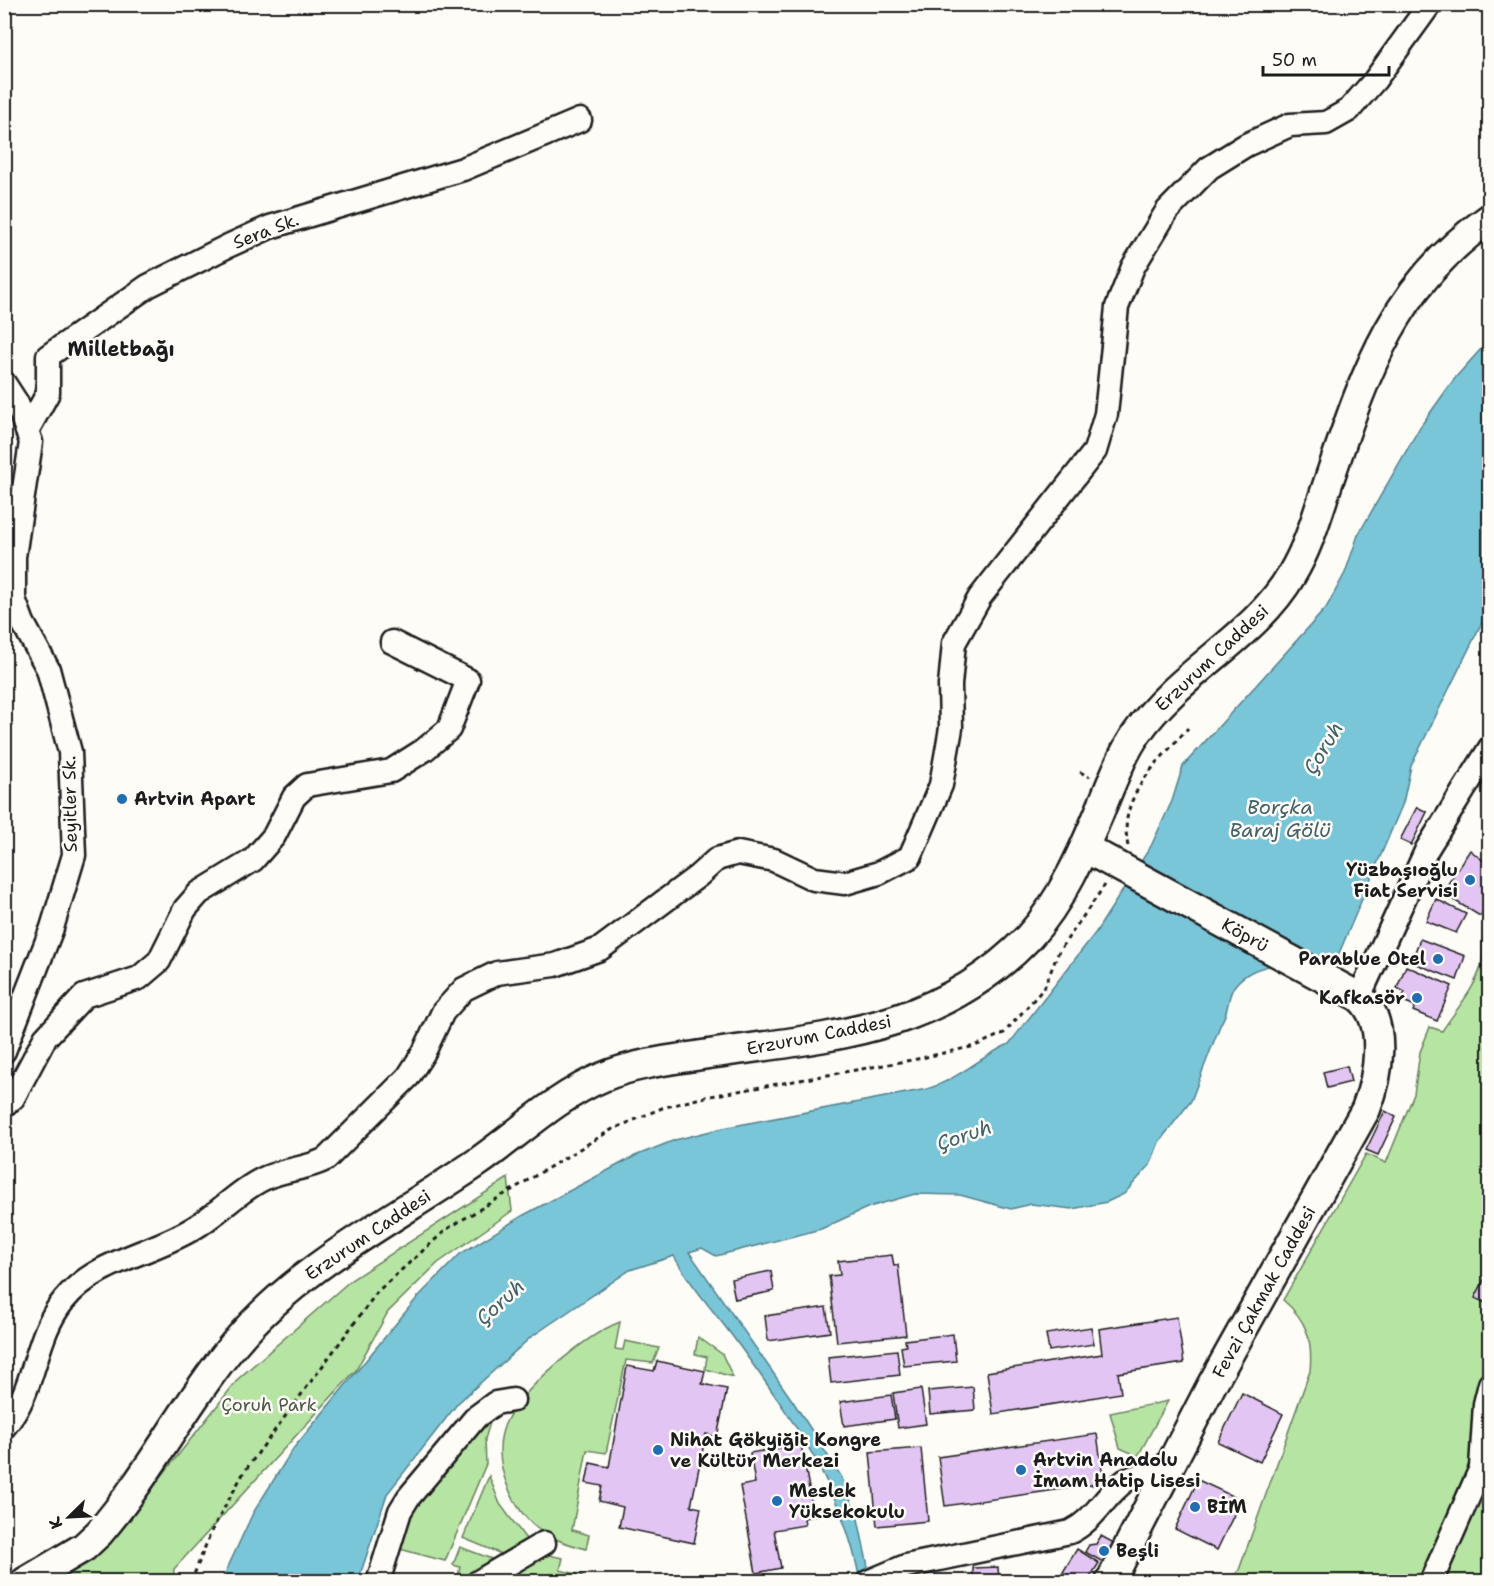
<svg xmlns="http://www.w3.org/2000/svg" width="1494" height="1586" font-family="'Shantell Sans',sans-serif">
	<rect width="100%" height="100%" fill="#fdfcf7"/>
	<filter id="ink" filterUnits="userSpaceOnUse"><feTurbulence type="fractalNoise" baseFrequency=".0167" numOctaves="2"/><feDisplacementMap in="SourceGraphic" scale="12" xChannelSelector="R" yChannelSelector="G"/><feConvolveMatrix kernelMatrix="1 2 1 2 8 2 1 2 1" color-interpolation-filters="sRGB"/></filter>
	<g filter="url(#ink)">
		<g fill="#b6e4a2" stroke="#69805f" stroke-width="1.5">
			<path d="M1489,921V1581L1228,1582L1239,1570L1310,1371C1313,1340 1307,1320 1283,1300L1366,1154L1386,1163L1414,1094L1420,1052L1430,1027L1442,1031C1455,1011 1475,989 1481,966C1486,948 1477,939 1489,921Z"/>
			<path d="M508,1178L512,1211L438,1263L388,1312L356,1370L174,1569L173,1581L60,1582L127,1520L239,1378L351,1280Z"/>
			<path d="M620,1322L615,1349L623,1350L625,1341L659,1348L653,1363L626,1360L606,1453L587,1450L572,1530L589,1535L586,1549C572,1545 556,1541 543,1533C512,1511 490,1461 505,1424C520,1390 586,1335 620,1322Z"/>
			<path d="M698,1337L722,1354L733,1377L705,1369L707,1357L695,1354Z"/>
			<path d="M1168,1401L1138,1456L1120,1448L1110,1413Z"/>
			<path d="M492,1416L485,1439L486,1464L445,1561L396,1548L414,1505Z"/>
			<path d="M489,1476L500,1504L526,1539V1542L506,1556L463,1538Z"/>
			<path d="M460,1547L497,1561L465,1581H457L460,1567L453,1565Z"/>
			<path d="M544,1554L563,1558L560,1570L582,1575L581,1581H552L550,1578L530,1574L515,1582L510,1572Z"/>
		</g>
		<path fill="#79c6d8" stroke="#54828d" stroke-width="1.5" d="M1489,340V608L1411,766L1403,803L1334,965C1302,965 1259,957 1236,984C1226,995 1230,1011 1221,1023L1191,1101L1159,1142L1150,1165L1124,1194L1107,1202L1072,1209L1031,1204L1011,1209L960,1195L915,1194L869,1207L821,1229L716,1256L702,1248L689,1252L794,1403L841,1476L858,1519L871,1581H860C843,1487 791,1417 736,1341C716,1313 690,1286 674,1256L630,1270L531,1337L458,1403L387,1494L358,1581L221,1582L253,1513L293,1449L417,1298L460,1254L522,1216L635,1156L675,1140L723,1128L927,1089C957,1080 980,1057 1009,1044L1096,932L1151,846L1172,801L1183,766L1326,608L1345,573L1358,535L1420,427L1455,378Z"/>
		<g fill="#e3c5f3" stroke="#1c1c1c" stroke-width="1.5">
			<path d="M1417,807L1427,812L1411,845L1400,840Z"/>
			<path d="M1470,850L1490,866V901L1480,916L1442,893Z"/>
			<path d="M1436,899L1466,914L1456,933L1426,921Z"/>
			<path d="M1420,939L1465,956L1457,980L1411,962Z"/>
			<path d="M1406,966L1452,986L1437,1021L1413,1011L1415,1006L1401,1000L1405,992L1397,988Z"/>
			<path d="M1347,1066L1351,1082L1327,1088L1323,1072Z"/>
			<path d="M1385,1111L1396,1117L1378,1155L1366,1150Z"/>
			<path d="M892,1255L894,1266L898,1265L906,1335L837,1342L829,1276L840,1275L838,1261Z"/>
			<path d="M771,1271L774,1291L735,1299L731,1279Z"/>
			<path d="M1486,1276L1490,1278V1305L1475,1298Z"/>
			<path d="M826,1307L830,1332L768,1341L765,1316Z"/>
			<path d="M1177,1317L1184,1363L1118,1373L1121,1393L993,1414L987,1372L1102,1354L1099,1329Z"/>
			<path d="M1091,1327L1094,1344L1049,1351L1046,1334Z"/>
			<path d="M953,1334L956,1361L904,1366L901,1347L906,1346L905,1340Z"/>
			<path d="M897,1350L900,1375L831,1383L828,1357Z"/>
			<path d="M657,1361L705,1371L702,1384L727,1389L717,1437L706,1434L691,1506L701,1508L694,1543L619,1527L623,1507L599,1501L602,1486L586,1483L590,1463L609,1467L627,1366L654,1371Z"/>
			<path d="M973,1387L975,1410L930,1414L928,1391Z"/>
			<path d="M921,1389L926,1424L898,1428L893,1393Z"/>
			<path d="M1242,1393L1283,1414L1260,1462L1218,1442Z"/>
			<path d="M891,1395L895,1419L844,1426L840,1402Z"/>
			<path d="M1097,1434L1104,1483L945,1506L938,1457Z"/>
			<path d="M801,1444L814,1516L804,1518L805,1525L774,1530L781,1568L756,1573L740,1486L755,1483L750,1453Z"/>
			<path d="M921,1448L928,1521L877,1526L870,1452Z"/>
			<path d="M1198,1480L1241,1500L1217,1550L1175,1529Z"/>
			<path d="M1101,1536L1114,1543L1103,1562L1085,1552L1089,1545L1096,1544Z"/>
			<path d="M1077,1549L1099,1563L1087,1582H1078L1063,1572Z"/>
			<path d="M998,1567L999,1582H973V1568Z"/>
		</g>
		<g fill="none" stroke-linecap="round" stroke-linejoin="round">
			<g stroke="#1c1c1c" stroke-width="27">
				<g id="minor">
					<path d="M4,383L17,403L31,442L14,557V599L23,623L48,669L70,752L74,855L52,928L4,1051"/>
					<path d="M27,431L48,393V356L148,286L228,246L270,227L463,169L580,120"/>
					<path d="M1359,997L1427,849L1490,748"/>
					<path d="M4,1105L13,1098L45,1038L84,996L139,978L159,961L185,909L199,893L253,860L274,836L294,797L307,785L391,771L424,750L449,729L468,680L392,642"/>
					<path d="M4,1427C37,1390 33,1337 64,1300C96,1260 152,1254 194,1228C219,1213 239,1190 265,1178C285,1169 307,1169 326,1159L408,1077L424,1052L443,1012L464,989L497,973L555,965L600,949L698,876L717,859L738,853L774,860L814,879L845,883L879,873L910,857L941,785L951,728L950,685L954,643L980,597L1095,451L1106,414L1117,307L1133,267L1167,211L1209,168L1246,145L1290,125L1326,123L1349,110L1375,80L1430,4"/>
					<path d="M378,1582L400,1511L408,1498L476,1417L495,1403L513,1400"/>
					<path d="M478,1582L544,1543"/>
					<path d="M868,1582L906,1566L1070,1532C1095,1520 1104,1496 1125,1481C1137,1474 1153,1474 1166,1473"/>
					<path d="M1431,1582L1481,1468L1485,1404L1490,1384"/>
				</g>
			</g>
			<g stroke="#1c1c1c" stroke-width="33">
				<g id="major">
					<path d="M1085,848L1359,997C1389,1022 1378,1078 1366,1109L1211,1386L1110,1582"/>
					<path d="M25,1582L84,1547L99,1533C150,1474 185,1403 235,1343C300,1265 395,1219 478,1162C518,1134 557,1096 603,1077C634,1064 669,1060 702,1055C824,1037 937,1033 1028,938C1062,901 1083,852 1102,806C1112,782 1122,754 1137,733C1180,671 1256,637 1292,574C1309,546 1318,512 1329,480C1365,374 1393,285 1490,218"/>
				</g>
			</g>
			<g stroke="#1c1c1c" stroke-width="3" stroke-dasharray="4.5 4.5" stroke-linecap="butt">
				<path d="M1080,772L1090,777"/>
				<path d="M1128,846C1117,796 1158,763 1188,728"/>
				<path d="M191,1582L211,1532L244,1472L378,1291L447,1229L611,1130L662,1108L705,1097L917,1059L975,1046L1004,1033L1044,988L1059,951L1105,885"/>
			</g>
			<use href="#minor" stroke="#fdfcf7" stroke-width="22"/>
			<use href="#major" stroke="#fdfcf7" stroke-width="28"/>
		</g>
	</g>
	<g fill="#1f6fb2" stroke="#fdfcf7" stroke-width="2">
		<circle cx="122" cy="799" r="6"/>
		<circle cx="1470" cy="880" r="6"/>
		<circle cx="1438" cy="959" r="6"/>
		<circle cx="1417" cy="998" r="6"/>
		<circle cx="658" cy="1450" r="6"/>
		<circle cx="1021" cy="1470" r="6"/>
		<circle cx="777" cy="1501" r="6"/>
		<circle cx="1195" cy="1507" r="6"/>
		<circle cx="1104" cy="1551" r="6"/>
	</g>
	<g text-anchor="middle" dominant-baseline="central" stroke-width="5" stroke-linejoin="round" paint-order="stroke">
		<g font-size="18" fill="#1c1c1c" stroke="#fdfcf7">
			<text transform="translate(266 231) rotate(-21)">Sera Sk.</text>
			<text transform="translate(1212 658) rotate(-43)">Erzurum Caddesi</text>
			<text transform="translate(70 804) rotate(-91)">Seyitler Sk.</text>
			<text transform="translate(1245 935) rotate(29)">Köprü</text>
			<text transform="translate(819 1035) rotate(-11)">Erzurum Caddesi</text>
			<text transform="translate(368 1235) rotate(-34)">Erzurum Caddesi</text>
			<text transform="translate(1264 1292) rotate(-61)">Fevzi Çakmak Caddesi</text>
		</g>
		<g font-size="18" font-weight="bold" fill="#1c1c1c" stroke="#fdfcf7" text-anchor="start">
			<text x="134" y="799">Artvin Apart</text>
			<text x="1458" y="870" text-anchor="end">Yüzbaşıoğlu<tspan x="1458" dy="21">Fiat Servisi</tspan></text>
			<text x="1426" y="959" text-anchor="end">Parablue Otel</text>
			<text x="1405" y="998" text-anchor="end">Kafkasör</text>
			<text x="670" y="1440">Nihat Gökyiğit Kongre<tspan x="670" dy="21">ve Kültür Merkezi</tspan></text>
			<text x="1033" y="1460">Artvin Anadolu<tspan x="1033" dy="21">İmam Hatip Lisesi</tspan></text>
			<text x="789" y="1491">Meslek<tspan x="789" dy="21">Yüksekokulu</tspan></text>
			<text x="1207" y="1507">BİM</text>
			<text x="1116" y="1551">Beşli</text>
		</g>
		<g font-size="18" fill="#4a5844" stroke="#fdfcf7">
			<text x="269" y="1405">Çoruh Park</text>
		</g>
		<g font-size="20" font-weight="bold" fill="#1c1c1c" stroke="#fdfcf7">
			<text x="121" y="349">Milletbağı</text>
		</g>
		<g font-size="20" font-style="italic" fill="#416067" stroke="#fdfcf7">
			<text transform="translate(1323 748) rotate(-59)">Çoruh</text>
			<text x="1280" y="807">Borçka<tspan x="1280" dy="23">Baraj Gölü</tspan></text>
			<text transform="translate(964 1135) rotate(-19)">Çoruh</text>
			<text transform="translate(500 1302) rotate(-42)">Çoruh</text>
		</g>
	</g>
	<rect width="1494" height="1586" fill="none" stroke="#fdfcf7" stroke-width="24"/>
	<rect x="12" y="12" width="1470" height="1562" fill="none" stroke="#1c1c1c" stroke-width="2" filter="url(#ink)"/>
	<g transform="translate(69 1517) rotate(246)" stroke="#fdfcf7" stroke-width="4.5" paint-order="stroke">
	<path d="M0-4.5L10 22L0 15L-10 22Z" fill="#1c1c1c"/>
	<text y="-9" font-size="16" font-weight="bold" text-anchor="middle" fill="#1c1c1c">K</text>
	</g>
	<path d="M1263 66v9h126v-9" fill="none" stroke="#1c1c1c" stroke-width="3"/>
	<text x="1272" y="66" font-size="18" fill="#1c1c1c" stroke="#fdfcf7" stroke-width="4.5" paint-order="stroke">50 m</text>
</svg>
